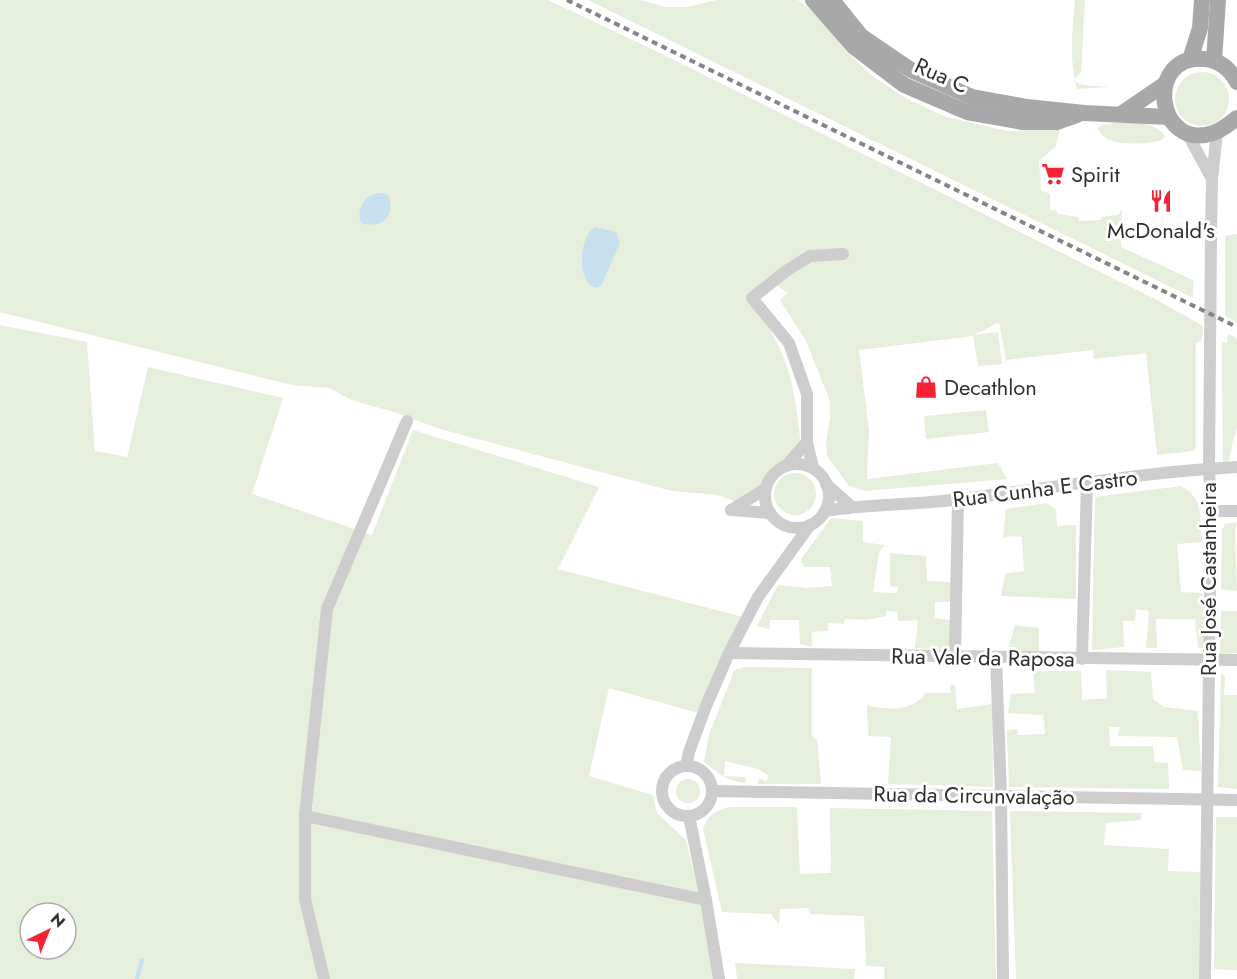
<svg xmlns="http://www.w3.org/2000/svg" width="1237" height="979" font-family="Jost,sans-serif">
	<rect width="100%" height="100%" fill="#fff"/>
	<g fill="#e6eedc" fill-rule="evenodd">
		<path d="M0,0H548L660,53L1157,300L1203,326L1202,340L1196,343V447L1193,451L1157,455L1146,353L1094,359L1093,350L1006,360L999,322L974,335L998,332L1002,364L978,366L973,336L859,350L869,431L867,479L998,463L1007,479L865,491L849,486L827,456L826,443L830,418V401L806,341L780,300L788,293L772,282L752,298C761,315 771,330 779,347C794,377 797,412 801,446L786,466L773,469L751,500L740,503L717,495L672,491L440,429L394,412L351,400L330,388L292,385L0,312Z"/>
		<path d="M588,0H641L665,7H686L717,0H798L815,13L846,51L872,76L907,99L946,117L1007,131L1060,129L1056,146L1039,161L1041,190L1050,194V210H1056L1058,214L1079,217V221L1101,220V217L1118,215L1122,209L1121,247L1193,280V298Z"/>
		<path d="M1075,0H1085L1081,72L1074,81L1083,85L1110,87L1077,89C1069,60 1072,30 1075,0Z"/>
		<circle cx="1202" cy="99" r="27"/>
		<path d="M1111,123C1131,124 1151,118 1165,136L1162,140C1146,145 1101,148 1098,127Z"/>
		<path d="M1237,234V322L1225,316V236Z"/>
		<path d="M0,325L87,342L95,451L127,457L148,367L283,398L252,494L372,535L413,430L599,487L558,569L743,617L698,713L609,688L589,776L653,795L657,813L686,840L706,923L715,979H0ZM30,913H66V949H30Z"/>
		<path d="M1228,334L1237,338V427L1228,463L1223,462L1222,341L1227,343Z"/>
		<path d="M986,410L989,432L926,439L924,416Z"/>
		<circle cx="795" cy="494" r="21"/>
		<path d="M1181,486C1204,498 1200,518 1202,542L1177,544L1181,592L1203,593L1204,648H1198L1195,619H1156L1157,648H1146L1149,611L1136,609L1135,621H1123L1124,647L1092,650L1095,497Z"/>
		<path d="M1047,503L1056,510L1057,526L1076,525V599L1001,596L1005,574L1024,571L1022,537L1009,536L1003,538L1006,509Z"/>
		<path d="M831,518L863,521V542L884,545L879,553L873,592L897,593L898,587L890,586V553L926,556L927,581L951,582L950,602H935V618L950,620V650L915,648L918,620L898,621L897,612L886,611V616L867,620L845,619L844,624L828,623V631L812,632V647L800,644L799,620H770V629L757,626L778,585L807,588L832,586L830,567H804L801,559Z"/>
		<path d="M1237,522L1235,530L1237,591L1221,589L1222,530L1225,524Z"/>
		<path d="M1221,611H1237V653L1220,654Z"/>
		<path d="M1015,625L1039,628V652L1007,653Z"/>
		<path d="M743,667L812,668V735L817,740L821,784H758L759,778L767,782L768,775L758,769L725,761L724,776L745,777L746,783C728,782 718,773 704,762L709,735L734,671Z"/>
		<path d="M1106,670L1151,672L1153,699L1164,707L1198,711L1201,771L1183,770L1177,737L1118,736L1119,727H1109L1110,746H1153L1154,762L1168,763L1169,789L1009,787L1007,730L1017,729L1018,735L1045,734L1043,715L1008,713L1011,694L1035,693L1033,671H1081L1082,700L1107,698Z"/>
		<path d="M1221,673L1225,676L1224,695H1237V789L1218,787Z"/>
		<path d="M950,685H955L957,709L992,704L993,787L888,784L891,737L868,736L867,705C884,711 916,711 925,693H951Z"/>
		<circle cx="688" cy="791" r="12"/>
		<path d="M730,807H797L800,874L831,873L830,808L992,811L996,979H884V967L866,966L864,916L810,914L808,908L780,909L779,925L771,914L722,912L703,829C709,814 715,811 730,807Z"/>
		<path d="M1010,811L1142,813L1141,820L1106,823L1104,845L1169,849L1168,871L1200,872L1199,979H1016Z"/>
		<path d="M1216,817H1237V970L1214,969Z"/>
		<path d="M735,963L855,969L854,979H737Z"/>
	</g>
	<g fill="#c7e0f0">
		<path d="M379,193L387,194C398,214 382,230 361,223C356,208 364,196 379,193Z"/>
		<path d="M595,227L616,232L620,243L601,286L595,288C576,280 579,237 595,227Z"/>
	</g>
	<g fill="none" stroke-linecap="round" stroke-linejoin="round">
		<path stroke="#c7e0f0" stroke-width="4" d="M137,979L142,960"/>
		<g stroke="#cdcdcd" stroke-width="12">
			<path d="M1187,133L1212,179"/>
			<circle cx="797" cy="496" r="32"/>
			<path d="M786,466L807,442"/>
			<path d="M813,468L807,442V394L789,343L752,298L786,271L810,256L843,254"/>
			<path d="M826,484L852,507"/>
			<path d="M731,510L765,489"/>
			<path d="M731,510L770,513"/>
			<path d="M825,511C870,504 916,505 961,499C1053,488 1145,472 1237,467"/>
			<path d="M1211,511H1237"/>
			<path d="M729,653L1237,660"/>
			<path d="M955,657L958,500"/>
			<path d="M996,657L1001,795L1003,979"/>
			<path d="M1082,659L1087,482"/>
			<path d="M686,766L689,752L706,706L729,653L758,597L810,525"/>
			<circle cx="687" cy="791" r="25"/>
			<path d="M712,791L1237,800"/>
			<path d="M305,816L706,900"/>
			<path d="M689,816L706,900L719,979"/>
			<path d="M324,979L305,899V816L327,609L407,421"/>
			<path d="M1205,979L1211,511L1209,468L1211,235L1212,179L1217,132"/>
		</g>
		<g stroke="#a8a8a8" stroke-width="16">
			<path d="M813,0L854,47L904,85L967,112L1023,122H1057L1077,115"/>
			<path d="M832,0L861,36L911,70L972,97L1027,107L1084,113L1169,117"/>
			<path d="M1190,60L1200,28L1202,0"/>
			<path d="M1214,61L1218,0"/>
			<path d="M1237,82C1230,69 1220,60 1204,59C1144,54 1156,152 1213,133C1222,130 1229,124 1237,118"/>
			<path d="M1121,114L1165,84"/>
		</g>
		<path stroke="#858585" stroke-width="4" stroke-dasharray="6 4.5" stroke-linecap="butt" d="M567,0L1237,327"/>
	</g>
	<defs>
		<g id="supermarket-bare" transform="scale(1.8)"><path d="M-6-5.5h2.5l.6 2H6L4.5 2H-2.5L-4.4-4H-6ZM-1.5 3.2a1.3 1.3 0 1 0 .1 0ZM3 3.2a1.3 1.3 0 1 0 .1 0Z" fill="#f62336" stroke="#fff" stroke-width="2.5" paint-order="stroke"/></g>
		<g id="restaurant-bare" transform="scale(1.8)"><path d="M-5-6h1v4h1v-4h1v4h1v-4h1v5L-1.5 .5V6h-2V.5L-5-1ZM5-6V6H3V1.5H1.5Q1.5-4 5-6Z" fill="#f62336" stroke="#fff" stroke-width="2.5" paint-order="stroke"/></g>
		<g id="shop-bare" transform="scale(1.8)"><path d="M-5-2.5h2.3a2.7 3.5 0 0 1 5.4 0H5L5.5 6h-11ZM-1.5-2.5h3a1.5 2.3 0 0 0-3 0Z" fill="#f62336" stroke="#fff" stroke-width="2.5" paint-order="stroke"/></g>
	</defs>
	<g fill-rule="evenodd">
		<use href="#supermarket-bare" x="1053" y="174"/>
		<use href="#restaurant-bare" x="1161" y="201"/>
		<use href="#shop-bare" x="926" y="387"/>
	</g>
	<g text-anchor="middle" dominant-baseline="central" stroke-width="6" stroke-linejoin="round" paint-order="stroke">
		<g font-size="22" fill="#303030" stroke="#fff">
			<text transform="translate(942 75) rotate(24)">Rua C</text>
			<text transform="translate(1045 488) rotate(-7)">Rua Cunha E Castro</text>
			<text transform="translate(1208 579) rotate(-90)">Rua José Castanheira</text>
			<text transform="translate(983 657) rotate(1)">Rua Vale da Raposa</text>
			<text transform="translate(974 795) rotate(1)">Rua da Circunvalação</text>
		</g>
		<g font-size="22" fill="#303030" stroke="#fff" text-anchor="start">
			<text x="1071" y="174">Spirit</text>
			<text x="1161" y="230" text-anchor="middle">McDonald's</text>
			<text x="944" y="387">Decathlon</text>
		</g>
	</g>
	<g transform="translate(48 931) rotate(43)"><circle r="28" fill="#ffffff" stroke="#acacac" stroke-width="1.5"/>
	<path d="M0-4.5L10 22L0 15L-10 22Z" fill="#f62336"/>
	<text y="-9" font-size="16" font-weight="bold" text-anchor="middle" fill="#303030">N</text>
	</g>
</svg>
